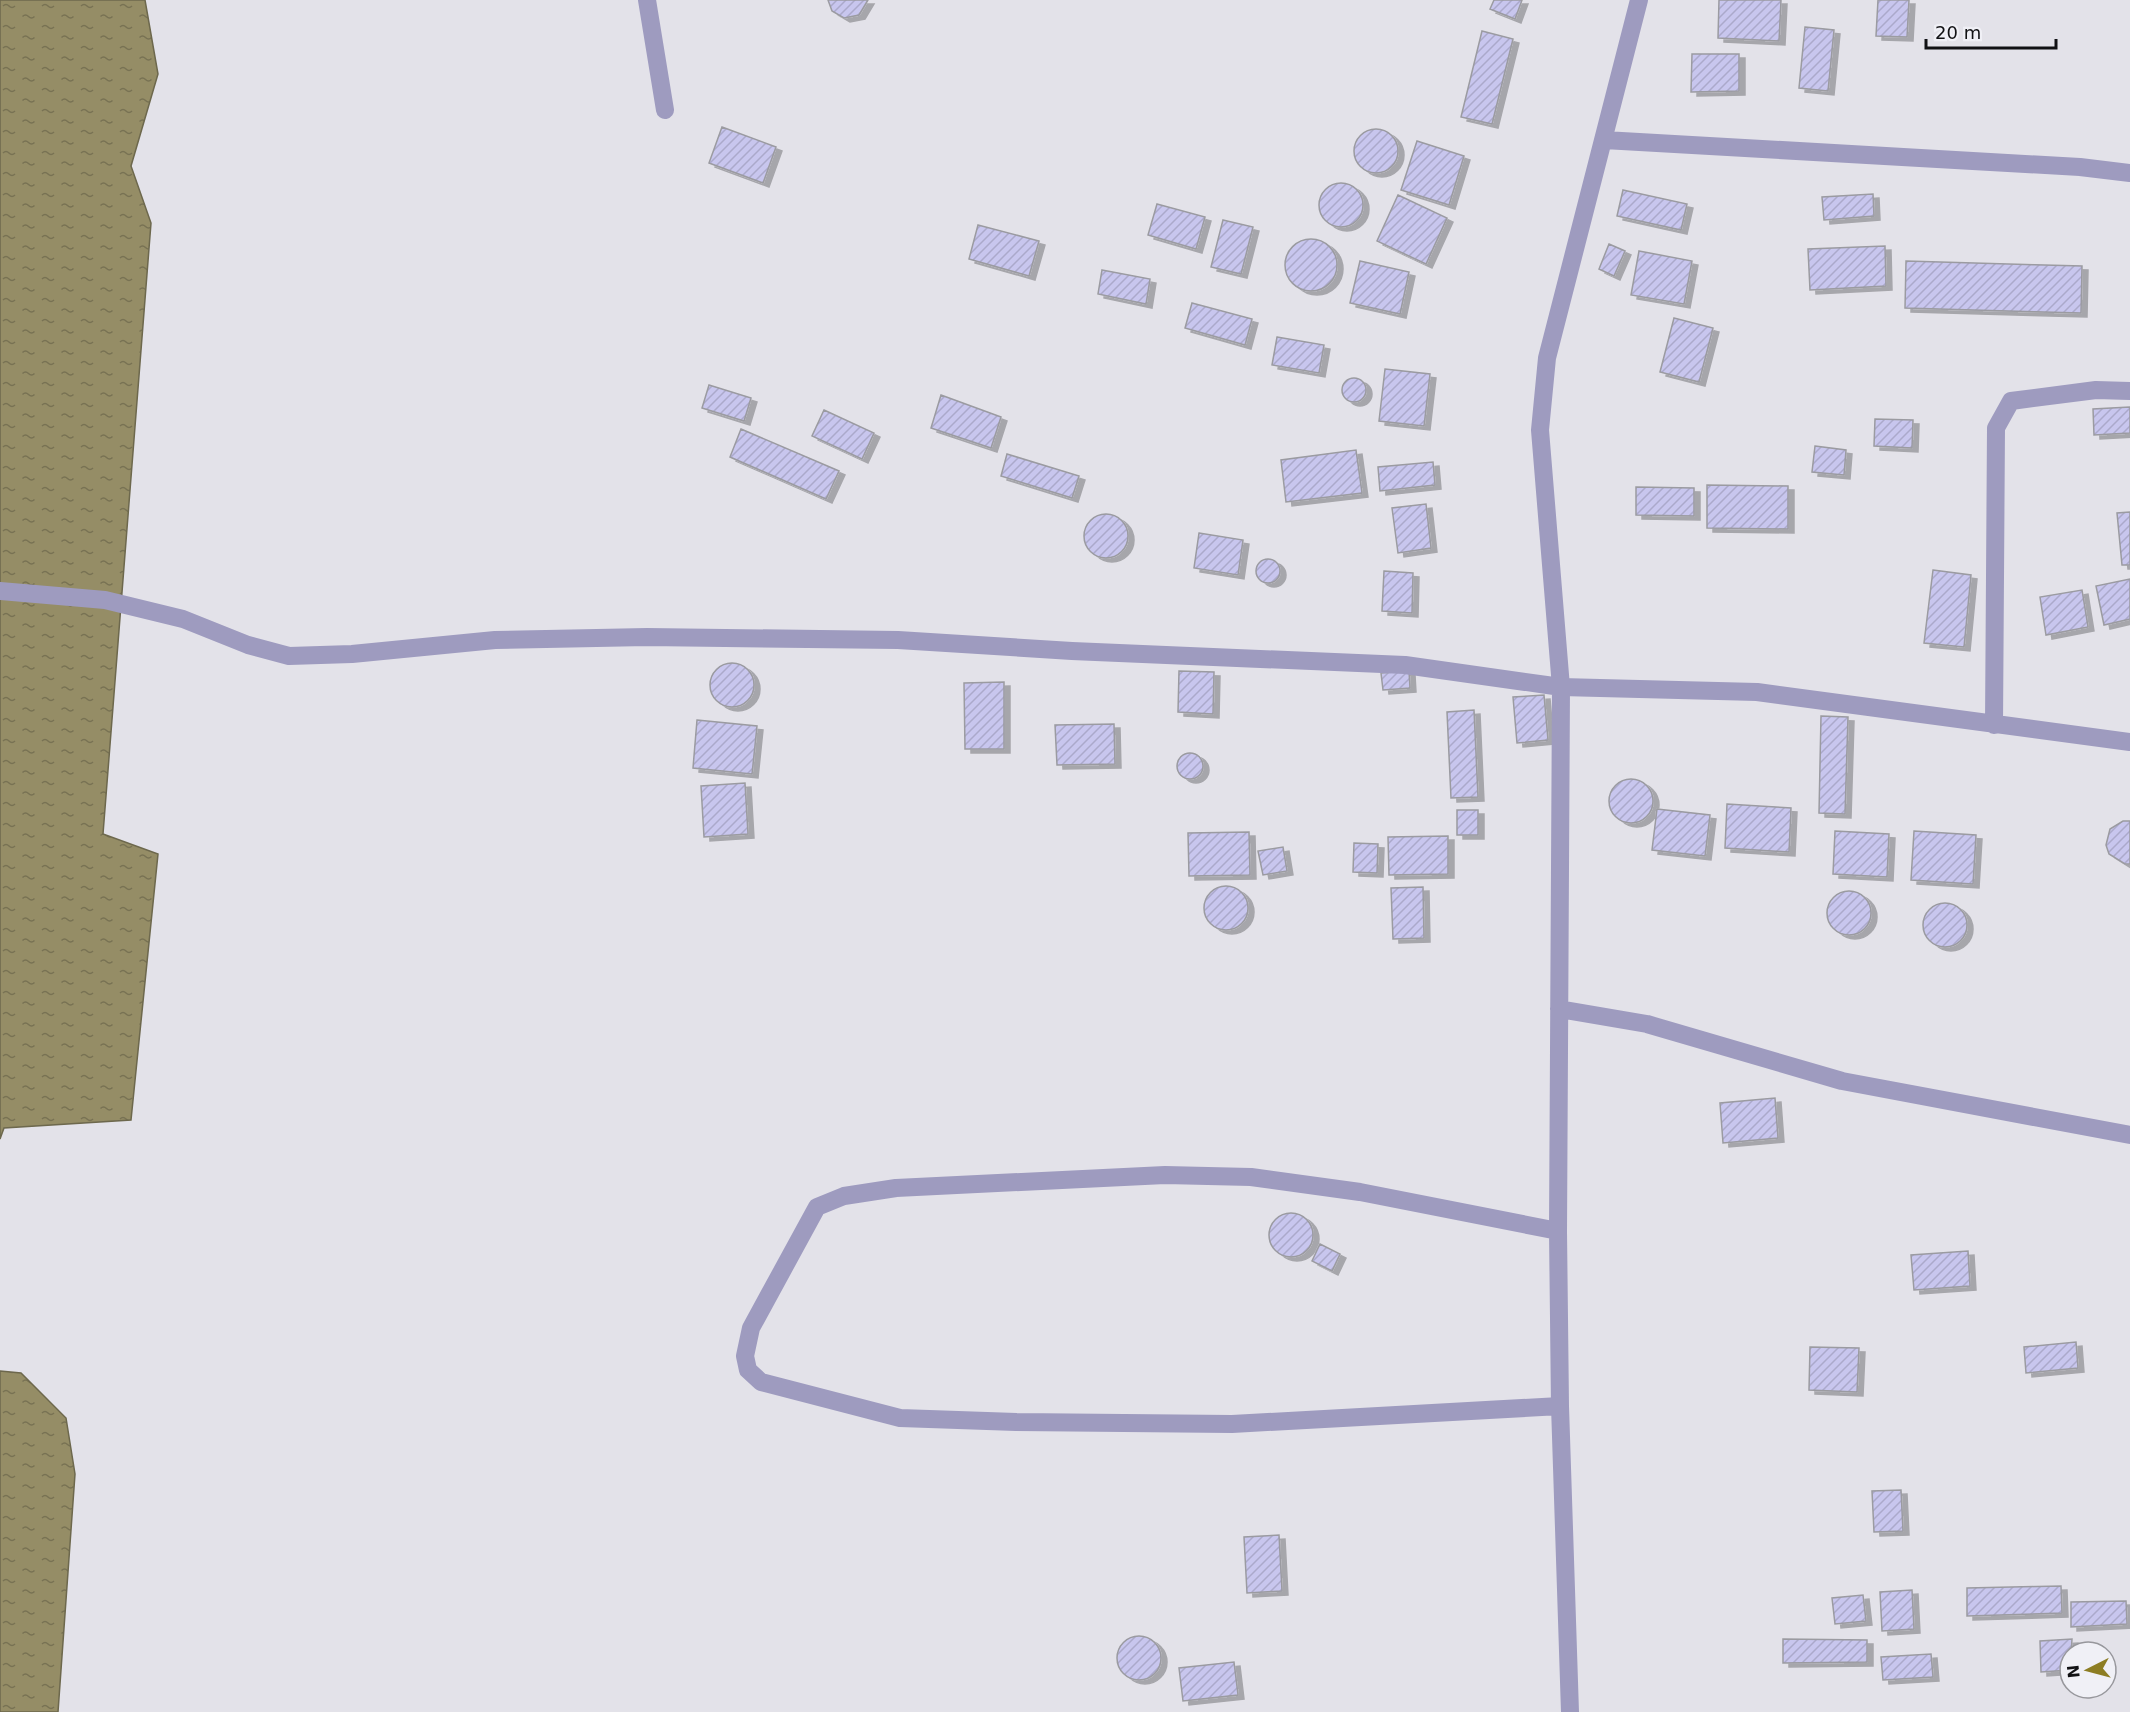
<svg xmlns="http://www.w3.org/2000/svg" width="2130" height="1712" font-family="'DejaVu Sans',sans-serif">
<style>
.water{fill:url(#water-ripples);stroke:#6d684d;stroke-width:1.5}
.building{fill:url(#building-hatch);stroke:#9b9ba1;stroke-width:1.5;filter:url(#shadow)}
.lines{fill:none;stroke-linecap:round;stroke-linejoin:round}
.minor{stroke:#9e9bbf;stroke-width:18}
</style>
<defs>
<pattern id="water-ripples" width="26" height="14" patternUnits="userSpaceOnUse" patternTransform="scale(1.5)"><rect width="26" height="14" fill="#958d66"/><path d="M2 4q2-2 4 0t4 0M15 11q2-2 4 0t4 0" fill="none" stroke="#787253"/></pattern>
<pattern id="building-hatch" width="6" height="6" patternUnits="userSpaceOnUse" patternTransform="scale(1.5)"><rect width="6" height="6" fill="#c8c6ee"/><path d="M-1 1l2-2M0 6l6-6M5 7l2-2" fill="none" stroke="#aba9cb"/></pattern>
<filter id="shadow"><feDropShadow dx="6" dy="4" stdDeviation="0" flood-color="#0004"/></filter>
</defs>
<rect width="100%" height="100%" fill="#e3e2e9"/>
<path class="water" d="M 0,0 L 145,0 L 158,74 L 131,166 L 151,223 L 103,834 L 158,854 L 131,1120 L 4,1128 L 0,1139 Z
M 0,1371 L 21,1373 L 66,1418 L 75,1474 L 58,1712 L 0,1712 Z"/>
<path class="building" d="M 828,0 L 868,0 L 859,15 L 844,18 L 832,11 Z
M 1494,0 L 1522,0 L 1515,19 L 1490,9 Z
M 1719,0 L 1781,0 L 1779,41 L 1718,38 Z
M 1878,0 L 1909,0 L 1907,37 L 1876,36 Z
M 1805,27 L 1834,30 L 1828,91 L 1799,88 Z
M 1482,31 L 1513,39 L 1492,124 L 1461,117 Z
M 1692,54 L 1739,54 L 1739,91 L 1691,92 Z
M 722,127 L 776,147 L 763,183 L 709,163 Z
M1354 151a22 22 0 1 1 44 0a22 22 0 1 1-44 0Z
M 1417,141 L 1464,156 L 1449,205 L 1401,190 Z
M1319 205a22 22 0 1 1 44 0a22 22 0 1 1-44 0Z
M 1623,190 L 1687,204 L 1681,230 L 1617,216 Z
M 1873,194 L 1874,216 L 1824,220 L 1822,197 Z
M 1398,195 L 1447,218 L 1426,264 L 1377,241 Z
M 1157,204 L 1205,217 L 1196,249 L 1148,235 Z
M 1223,220 L 1253,227 L 1241,274 L 1211,267 Z
M 978,225 L 1039,241 L 1029,276 L 969,259 Z
M1285 265a26 26 0 1 1 52 0a26 26 0 1 1-52 0Z
M 1609,244 L 1625,251 L 1614,276 L 1599,269 Z
M 1885,246 L 1886,286 L 1810,290 L 1808,249 Z
M 1639,251 L 1692,261 L 1684,304 L 1631,295 Z
M 1360,261 L 1409,272 L 1400,314 L 1350,303 Z
M 1906,261 L 2082,266 L 2081,313 L 1905,308 Z
M 1102,270 L 1150,279 L 1146,304 L 1098,294 Z
M 1192,303 L 1252,319 L 1245,345 L 1185,328 Z
M 1674,318 L 1713,328 L 1699,382 L 1660,372 Z
M 1277,337 L 1324,345 L 1319,373 L 1272,365 Z
M 1385,369 L 1430,374 L 1424,426 L 1379,421 Z
M1342 390a12 12 0 1 1 24 0a12 12 0 1 1-24 0Z
M 709,385 L 751,398 L 744,421 L 702,408 Z
M 941,395 L 1001,417 L 991,448 L 931,428 Z
M 2130,407 L 2130,433 L 2094,435 L 2093,409 Z
M 824,410 L 874,433 L 862,459 L 812,436 Z
M 1875,419 L 1913,420 L 1912,448 L 1874,446 Z
M 741,429 L 839,471 L 826,499 L 730,457 Z
M 1815,446 L 1846,450 L 1844,475 L 1812,472 Z
M 1356,450 L 1362,493 L 1286,502 L 1281,460 Z
M 1007,454 L 1079,476 L 1072,498 L 1001,476 Z
M 1433,462 L 1435,485 L 1380,491 L 1378,467 Z
M 1707,485 L 1788,486 L 1788,529 L 1707,528 Z
M 1636,487 L 1694,488 L 1694,516 L 1636,515 Z
M 1426,504 L 1431,548 L 1398,553 L 1392,508 Z
M 2130,512 L 2130,565 L 2122,565 L 2117,513 Z
M1084 536a22 22 0 1 1 44 0a22 22 0 1 1-44 0Z
M 1199,533 L 1243,540 L 1238,575 L 1194,568 Z
M1256 571a12 12 0 1 1 24 0a12 12 0 1 1-24 0Z
M 1933,570 L 1971,575 L 1964,647 L 1924,643 Z
M 1384,571 L 1413,573 L 1412,613 L 1382,611 Z
M 2130,579 L 2130,619 L 2104,625 L 2096,586 Z
M 2082,590 L 2088,627 L 2046,635 L 2040,597 Z
M710 685a22 22 0 1 1 44 0a22 22 0 1 1-44 0Z
M 1179,671 L 1214,672 L 1213,714 L 1178,712 Z
M 1409,671 L 1410,688 L 1383,690 L 1381,673 Z
M 1004,682 L 1004,749 L 965,749 L 964,683 Z
M 1544,695 L 1548,740 L 1517,743 L 1513,697 Z
M 1474,710 L 1478,797 L 1451,798 L 1447,712 Z
M 1821,716 L 1848,717 L 1845,814 L 1819,813 Z
M 697,720 L 757,726 L 752,774 L 693,768 Z
M 1114,724 L 1115,764 L 1057,765 L 1055,725 Z
M1177 766a13 13 0 1 1 26 0a13 13 0 1 1-26 0Z
M1609 801a22 22 0 1 1 44 0a22 22 0 1 1-44 0Z
M 745,783 L 748,834 L 704,837 L 701,786 Z
M 1727,804 L 1791,808 L 1789,852 L 1725,848 Z
M 1657,809 L 1710,815 L 1705,856 L 1652,850 Z
M 1457,810 L 1478,810 L 1478,835 L 1457,835 Z
M 2123,821 L 2130,821 L 2130,864 L 2125,864 L 2109,854 L 2106,845 L 2110,829 Z
M 1835,831 L 1889,834 L 1887,877 L 1833,874 Z
M 1914,831 L 1976,835 L 1973,884 L 1911,880 Z
M 1249,832 L 1250,875 L 1189,876 L 1188,833 Z
M 1448,836 L 1448,874 L 1389,875 L 1388,837 Z
M 1354,843 L 1378,844 L 1377,873 L 1353,872 Z
M 1283,847 L 1287,871 L 1263,875 L 1258,851 Z
M1204 908a22 22 0 1 1 44 0a22 22 0 1 1-44 0Z
M 1423,887 L 1424,938 L 1393,939 L 1391,888 Z
M1827 913a22 22 0 1 1 44 0a22 22 0 1 1-44 0Z
M1923 925a22 22 0 1 1 44 0a22 22 0 1 1-44 0Z
M 1775,1098 L 1778,1138 L 1723,1143 L 1720,1103 Z
M1269 1235a22 22 0 1 1 44 0a22 22 0 1 1-44 0Z
M 1320,1244 L 1340,1254 L 1332,1271 L 1312,1261 Z
M 1968,1251 L 1970,1286 L 1914,1290 L 1911,1255 Z
M 2076,1342 L 2078,1368 L 2026,1373 L 2024,1347 Z
M 1810,1347 L 1859,1348 L 1857,1392 L 1809,1390 Z
M 1901,1490 L 1903,1531 L 1874,1532 L 1872,1491 Z
M 1279,1535 L 1282,1591 L 1247,1593 L 1244,1537 Z
M 2061,1586 L 2062,1613 L 1967,1616 L 1967,1588 Z
M 1912,1590 L 1914,1629 L 1882,1631 L 1880,1592 Z
M 1863,1595 L 1866,1621 L 1835,1624 L 1832,1598 Z
M 2126,1601 L 2127,1624 L 2071,1627 L 2071,1602 Z
M1117 1658a22 22 0 1 1 44 0a22 22 0 1 1-44 0Z
M 1783,1639 L 1867,1640 L 1867,1662 L 1783,1663 Z
M 2072,1639 L 2070,1670 L 2041,1672 L 2040,1641 Z
M 1931,1654 L 1933,1677 L 1883,1680 L 1881,1657 Z
M 1234,1662 L 1238,1695 L 1183,1701 L 1179,1668 Z"/>
<g class="lines">
<path class="minor" d="M 647,0 L 665,110
M 1604,140 L 2080,167 L 2130,173
M 0,591 L 105,600 L 183,619 L 248,645 L 289,656 L 352,654 L 495,640 L 647,637 L 898,640 L 1072,651 L 1405,665 L 1561,687 L 1757,692 L 2130,742
M 1994,725 L 1996,428 L 2011,401 L 2096,390 L 2130,391
M 1559,1009 L 1647,1024 L 1842,1081 L 2130,1135
M 1558,1231 L 1360,1192 L 1251,1177 L 1165,1175 L 896,1188 L 844,1196 L 817,1207 L 751,1328 L 745,1356 L 748,1370 L 761,1382 L 900,1418 L 1016,1422 L 1232,1424 L 1560,1406
M 1570,1712 L 1560,1406 L 1558,1231 L 1561,687 L 1540,430 L 1547,358 L 1639,0"/>
</g>
<g transform="translate(2088 1670) rotate(264)"><circle r="28" fill="#f0f0f6" stroke="#97979c" stroke-width="1.5"/>
<path d="M0-4.5L10 22L0 15L-10 22Z" fill="#8d7d23"/>
<text y="-9" font-size="16" font-weight="bold" text-anchor="middle" fill="#111114">N</text>
</g>
<path d="M1926 39v9h130v-9" fill="none" stroke="#111114" stroke-width="3"/>
<text x="1935" y="39" font-size="18" fill="#111114" stroke="#f0f0f6" stroke-width="4.5" paint-order="stroke">20 m</text>
</svg>
